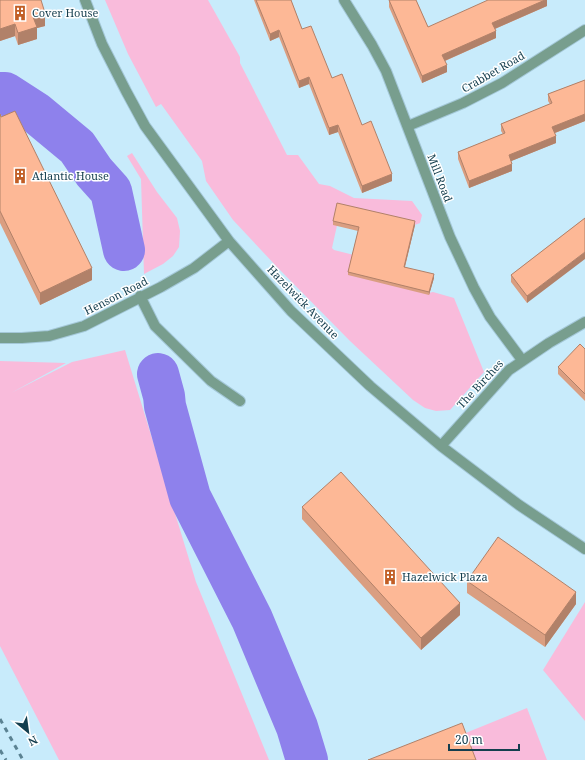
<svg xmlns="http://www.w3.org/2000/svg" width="585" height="760" font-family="'Noto Serif',serif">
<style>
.green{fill:#f9bbdb}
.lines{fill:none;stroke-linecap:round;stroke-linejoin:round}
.river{stroke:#8e81ec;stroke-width:42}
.minor-casing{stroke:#a4c8d8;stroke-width:12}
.minor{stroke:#789e8e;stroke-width:10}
.rail{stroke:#5b8292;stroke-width:3;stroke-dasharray:5 5;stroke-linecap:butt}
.wall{fill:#da9e81}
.shaded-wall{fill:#b18169}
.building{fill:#fdb896;stroke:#b18169}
.labels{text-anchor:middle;stroke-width:3;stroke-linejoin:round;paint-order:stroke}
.poi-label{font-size:11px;fill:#143e4e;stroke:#fff;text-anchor:start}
.street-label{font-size:11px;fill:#143e4e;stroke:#fff}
</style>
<rect width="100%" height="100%" fill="#c8ebfb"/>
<path class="green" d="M 105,0 L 208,0 L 240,57 L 240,63 L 287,155 L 298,155 L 319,184 L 330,186 L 354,198 L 412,201 L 422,215 L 420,223 L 412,226 L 340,212 L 332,248 L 334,250 L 354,255 L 428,293 L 433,292 L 454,298 L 484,372 L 450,410 L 436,411 L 425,408 L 413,400 L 350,341 L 277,267 L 233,220 L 206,181 L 202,161 L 161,104 L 156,107 L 128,54 Z
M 132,153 L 157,192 L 177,218 L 180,231 L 179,247 L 173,256 L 163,264 L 144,274 L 141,179 L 127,156 Z
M 125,350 L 196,582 L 269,760 L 59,760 L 0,646 L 0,361 L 66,363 L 11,393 L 72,362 Z
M 585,602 L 585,721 L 543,670 Z
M 527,708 L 547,760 L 399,760 Z"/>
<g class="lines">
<path class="river" d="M 0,93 L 5,93 L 36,113 L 77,147 L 94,172 L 111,191 L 124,250
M 158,374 L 164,396 L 165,406 L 190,497 L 252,619 L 297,727 L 307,760"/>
<defs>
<path id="minor" d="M 85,0 L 102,44 L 126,91 L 145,126 L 229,241 L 291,311 L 370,386 L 441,446 L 519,505 L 585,549
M 344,0 L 372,45 L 386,71 L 450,237 L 474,288 L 490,317 L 522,360
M 408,126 L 463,103 L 502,83 L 585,30
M 140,296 L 155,326 L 211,381 L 240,401
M 0,338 L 22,338 L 49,336 L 84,326 L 161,287 L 194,268 L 229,241
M 441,446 L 509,370 L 549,343 L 585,322"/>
</defs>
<use href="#minor" class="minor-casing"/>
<use href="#minor" class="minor"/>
<path class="rail" d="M 0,719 L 23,760
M 0,750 L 6,760"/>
</g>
<path class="wall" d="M 0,0 L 45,26 L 37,28 L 37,39 L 18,45 L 15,36 L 0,41 Z
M 254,0 L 291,0 L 302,29 L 332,78 L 362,125 L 392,181 L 362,193 L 338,132 L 329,135 L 309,84 L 299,88 L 279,37 L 270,41 Z
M 389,0 L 416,0 L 428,27 L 547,0 L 547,6 L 495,29 L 496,38 L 445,61 L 447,72 L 422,83 L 389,7 Z
M 585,80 L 585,121 L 555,133 L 556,143 L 511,161 L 512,171 L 469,188 L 458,159 L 458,152 L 503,134 L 501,131 L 501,124 L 550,104 L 548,101 L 548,94 Z
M 0,114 L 92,280 L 40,305 L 0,223 Z
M 585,218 L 527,303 L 511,282 L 511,275 Z
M 333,221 L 415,225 L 405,267 L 434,278 L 429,295 L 348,275 L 348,272 L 358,231 L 333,225 Z
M 585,349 L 585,401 L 558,374 L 558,367 Z
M 302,507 L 460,615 L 421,650 L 302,519 Z
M 467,581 L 576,604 L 545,647 L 467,593 Z"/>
<path class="shaded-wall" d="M 545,0 L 547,0 L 547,6 L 492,30 L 492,23 Z
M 45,13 L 45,26 L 37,28 L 37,39 L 18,45 L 18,33 L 33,17 Z
M 15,24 L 15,36 L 0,41 L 0,29 Z
M 279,30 L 279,37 L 270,41 L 270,34 Z
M 496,31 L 496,38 L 442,62 L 442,55 Z
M 447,65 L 447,72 L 422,83 L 422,76 Z
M 309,77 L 309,84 L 299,88 L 299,81 Z
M 585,114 L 585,121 L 552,134 L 552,127 Z
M 338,125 L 338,132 L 329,135 L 329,128 Z
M 556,136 L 556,143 L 509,162 L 509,155 Z
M 512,164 L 512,171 L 469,188 L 469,181 Z
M 392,174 L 392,181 L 362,193 L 362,186 Z
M 415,221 L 415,225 L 404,270 L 404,267 Z
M 585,252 L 585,259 L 527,303 L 527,296 Z
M 92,268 L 92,280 L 40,305 L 40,293 Z
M 434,274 L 434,278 L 429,295 L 429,292 Z
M 576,592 L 576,604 L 545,647 L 545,635 Z
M 460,603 L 460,615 L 421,650 L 421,638 Z"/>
<path class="building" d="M 0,0 L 41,0 L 45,13 L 33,17 L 37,27 L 18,33 L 15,24 L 0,29 Z
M 256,0 L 291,0 L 302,29 L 311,26 L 332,78 L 342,74 L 362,125 L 371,121 L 392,174 L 362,186 L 338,125 L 329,128 L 309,77 L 299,81 L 279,30 L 270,34 Z
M 389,0 L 416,0 L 428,27 L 488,0 L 545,0 L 492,23 L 496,31 L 442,55 L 447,65 L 422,76 Z
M 585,80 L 585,114 L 552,127 L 556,136 L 509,155 L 512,164 L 469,181 L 458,152 L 505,133 L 501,124 L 552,103 L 548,94 Z
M 15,111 L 92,268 L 40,293 L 0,211 L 0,114 L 1,117 Z
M 337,203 L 415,221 L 404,267 L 434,274 L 429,292 L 348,272 L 359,227 L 333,221 Z
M 585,218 L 585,252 L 527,296 L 511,275 Z
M 580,344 L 585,349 L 585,394 L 558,367 Z
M 341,472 L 460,603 L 421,638 L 302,507 Z
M 498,537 L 576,592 L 545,635 L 467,581 Z
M 462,723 L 476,760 L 368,760 Z"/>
<defs>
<symbol id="building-bare" viewBox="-9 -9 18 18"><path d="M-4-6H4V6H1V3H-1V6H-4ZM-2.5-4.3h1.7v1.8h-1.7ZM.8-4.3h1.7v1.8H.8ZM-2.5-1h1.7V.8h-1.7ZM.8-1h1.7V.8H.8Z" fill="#c15e25" stroke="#fff" stroke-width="2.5" paint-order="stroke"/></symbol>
</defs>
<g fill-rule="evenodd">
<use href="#building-bare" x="9" y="2" width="22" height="22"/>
<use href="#building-bare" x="9" y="165" width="22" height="22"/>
<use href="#building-bare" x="379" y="566" width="22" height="22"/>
</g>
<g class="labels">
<g class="poi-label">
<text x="32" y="17">Cover House</text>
<text x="32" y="180">Atlantic House</text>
<text x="402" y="581">Hazelwick Plaza</text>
</g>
<g class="street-label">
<text transform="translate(493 72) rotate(-30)" y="4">Crabbet Road</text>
<text transform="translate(440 178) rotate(69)" y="4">Mill Road</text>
<text transform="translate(116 296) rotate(-27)" y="4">Henson Road</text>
<text transform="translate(303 302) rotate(46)" y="4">Hazelwick Avenue</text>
<text transform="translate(480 384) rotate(-47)" y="4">The Birches</text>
</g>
</g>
<g transform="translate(28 732) rotate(151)" stroke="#ffffff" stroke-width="3" paint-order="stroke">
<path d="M0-3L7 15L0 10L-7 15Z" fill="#143e4e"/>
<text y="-6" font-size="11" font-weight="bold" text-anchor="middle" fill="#143e4e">N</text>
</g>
<path d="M449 744v6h70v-6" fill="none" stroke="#143e4e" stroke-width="2"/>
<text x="455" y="744" font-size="12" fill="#143e4e" stroke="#ffffff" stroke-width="3" paint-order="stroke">20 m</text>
</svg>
